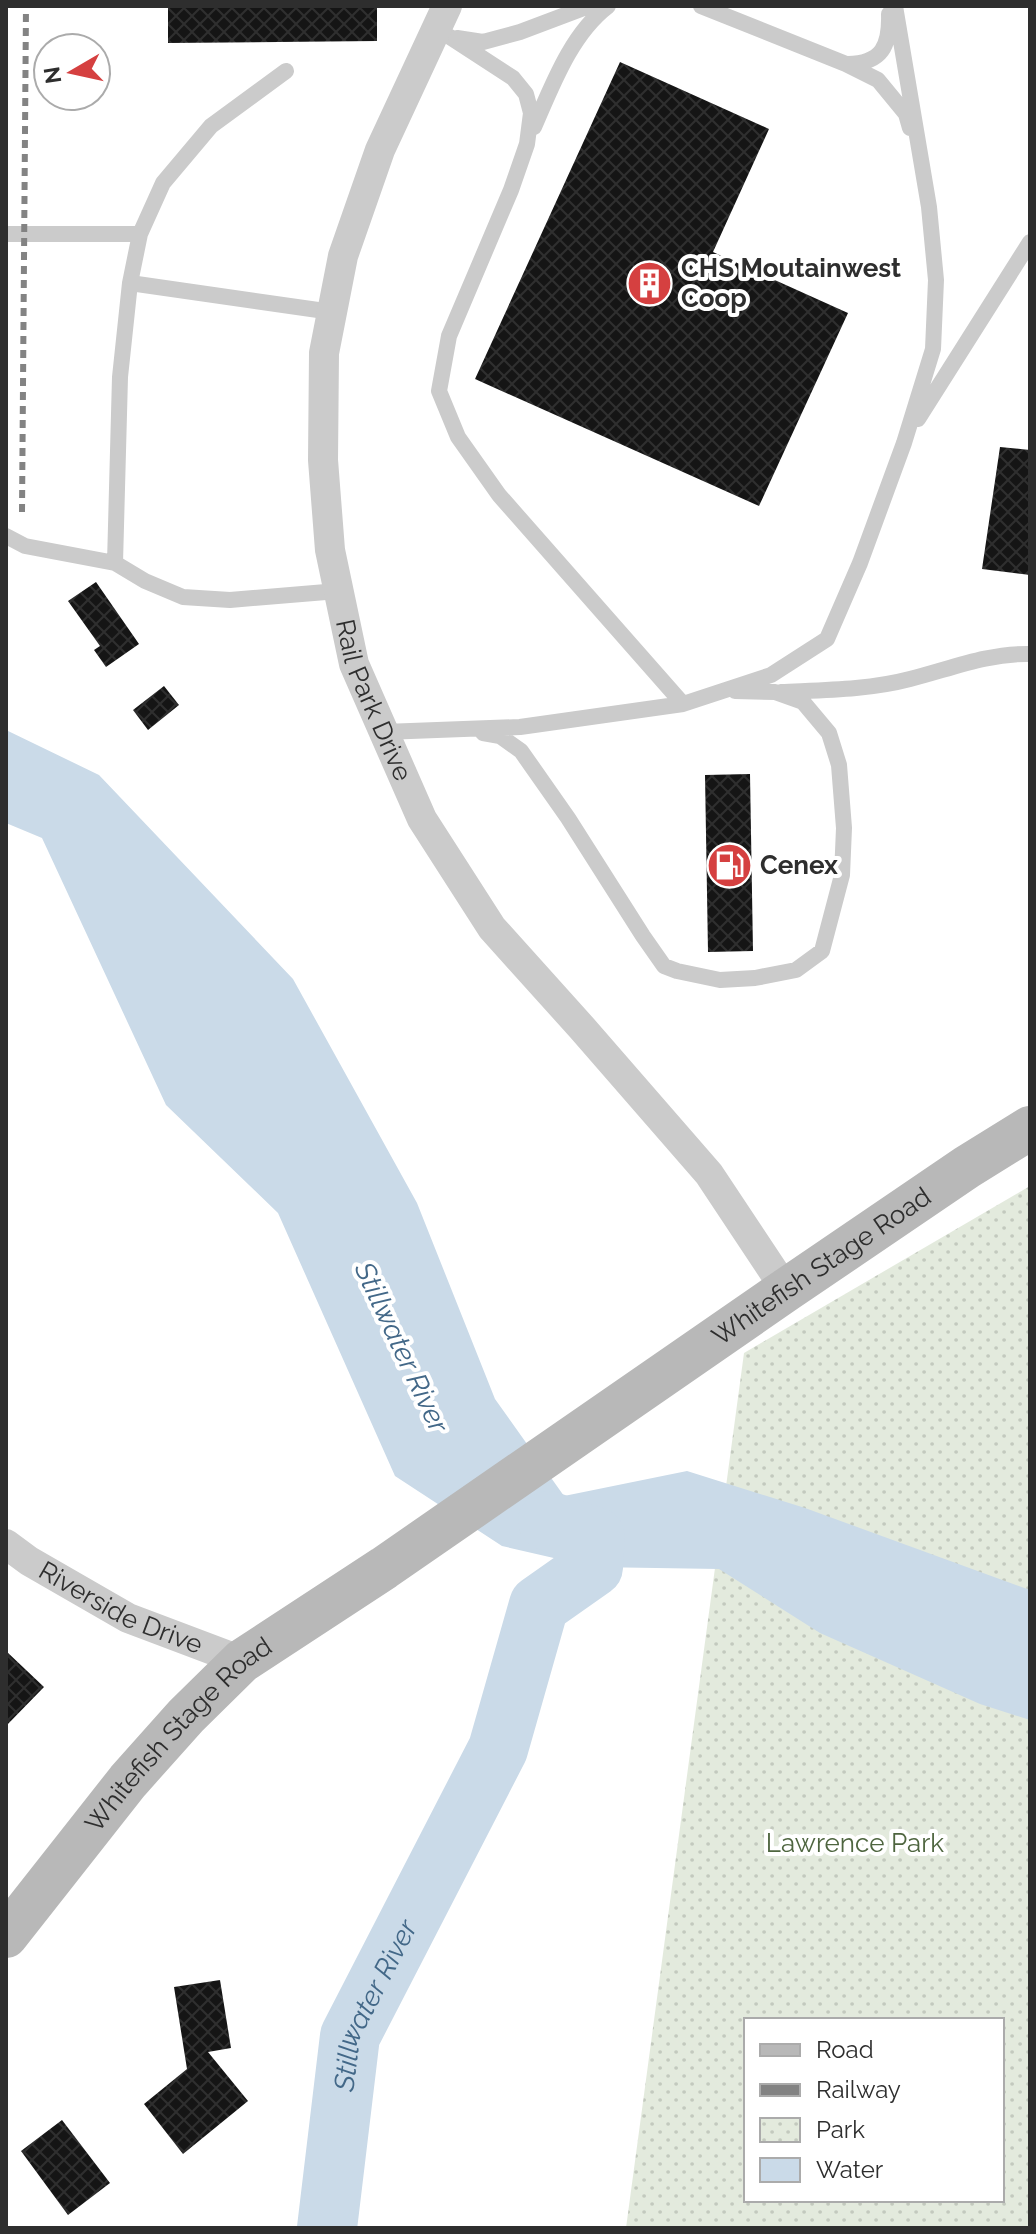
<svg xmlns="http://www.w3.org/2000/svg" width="1036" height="2234" font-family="Raleway,sans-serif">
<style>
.park{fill:url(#park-dots);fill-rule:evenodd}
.water{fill:#cadae8}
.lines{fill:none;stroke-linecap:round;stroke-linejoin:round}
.river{stroke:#cadae8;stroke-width:60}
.building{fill:url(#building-cross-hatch)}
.service{stroke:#cbcbcb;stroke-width:16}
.minor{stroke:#cbcbcb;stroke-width:30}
.secondary{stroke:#b8b8b8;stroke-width:44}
.rail{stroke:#838383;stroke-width:6;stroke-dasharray:8 6;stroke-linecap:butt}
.labels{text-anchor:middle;stroke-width:8;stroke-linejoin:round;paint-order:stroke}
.poi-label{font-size:26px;font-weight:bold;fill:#2e2e2e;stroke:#fff;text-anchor:start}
.street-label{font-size:26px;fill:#2e2e2e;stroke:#fff}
.park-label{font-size:26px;fill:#4e653f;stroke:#fff}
.water-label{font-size:28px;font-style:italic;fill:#436888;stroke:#fff}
</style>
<defs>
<pattern id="park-dots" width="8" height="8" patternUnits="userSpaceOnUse" patternTransform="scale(2)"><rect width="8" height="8" fill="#e3eadd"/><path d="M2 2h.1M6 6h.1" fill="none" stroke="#c3c9be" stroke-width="1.8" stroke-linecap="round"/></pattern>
<pattern id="building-cross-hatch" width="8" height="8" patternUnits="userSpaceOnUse" patternTransform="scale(2)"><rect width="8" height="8" fill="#151515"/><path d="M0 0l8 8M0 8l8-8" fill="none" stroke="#2f2f2f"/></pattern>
</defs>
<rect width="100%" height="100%" fill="#fff"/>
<path class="park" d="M 1030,1186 L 1030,2228 L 626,2228 L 744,1353 ZM 746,2020 L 1002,2020 L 1002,2200 L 746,2200 Z"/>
<path class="water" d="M 6,730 L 99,775 L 293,979 L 417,1203 L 495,1399 L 564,1496 L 687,1471 L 805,1508 L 1030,1590 L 1030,1720 L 980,1704 L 820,1633 L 719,1569 L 593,1567 L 502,1546 L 395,1476 L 278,1213 L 166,1105 L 42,838 L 6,823 Z"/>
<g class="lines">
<path class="river" id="s1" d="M 327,2228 L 350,2036 L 498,1749 L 539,1605 L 593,1567 L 595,1537 L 548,1521"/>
</g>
<path class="building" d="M 168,6 L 377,6 L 377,41 L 168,43 Z
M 620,62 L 769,129 L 713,252 L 848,313 L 759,506 L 475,379 Z
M 1000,447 L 1030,450 L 1030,575 L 982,569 Z
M 96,582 L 139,644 L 106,667 L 94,650 L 100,646 L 68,601 Z
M 164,686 L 179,705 L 148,730 L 133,710 Z
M 750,774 L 753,951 L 708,952 L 705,775 Z
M 6,1651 L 44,1687 L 6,1726 Z
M 220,1980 L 231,2048 L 208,2052 L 248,2101 L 183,2154 L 144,2104 L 187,2069 L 174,1987 Z
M 62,2120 L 110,2183 L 68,2215 L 21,2151 Z"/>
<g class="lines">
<path class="service" d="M 701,6 L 846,64 L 878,80 L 906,114 L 910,128
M 450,37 L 513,78 L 526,94 L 531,113 L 527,144 L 511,190 L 449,336 L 439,391 L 458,437 L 499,495 L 683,704
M 457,38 L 483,42 L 520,32 L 589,6
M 848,64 C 882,63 890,46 889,14
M 534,127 C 552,86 571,34 608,6
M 6,234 L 140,234
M 130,283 L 332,312
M 918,419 L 1030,242
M 6,536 L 25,546 L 115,563 L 145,581 L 183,597 L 230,600 L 338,591
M 115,563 L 120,377 L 130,283 L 140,234 L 163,183 L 211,126 L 286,71
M 781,692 C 824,690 868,690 910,679 C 950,669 988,653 1030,654
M 384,732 L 520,727 L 683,704 L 771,675 L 827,639 L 860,563 L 904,443 L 933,349 L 936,280 L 929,207 L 895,6
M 483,733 L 500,736 L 521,751 L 568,818 L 643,936 L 664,966 L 677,971 L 720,980 L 755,978 L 796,970 L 822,951 L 842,875 L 844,828 L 839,765 L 829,733 L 803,702 L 775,692 L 735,691"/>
<g class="minor">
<path id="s2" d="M 447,6 L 380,150 L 343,256 L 324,353 L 323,460 L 330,550 L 354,664 L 422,819 L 492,928 L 582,1028 L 709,1174 L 786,1290"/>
<path id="s3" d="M 6,1544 L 29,1561 L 128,1618 L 242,1661"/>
</g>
<path class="secondary" id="s4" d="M 6,1936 L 128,1781 L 186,1716 L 242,1661 L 384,1568 L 786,1290 L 967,1167 L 1030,1128"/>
<path class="rail" d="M 22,512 L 26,6"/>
</g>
<defs>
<symbol id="building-disc" viewBox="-11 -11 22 22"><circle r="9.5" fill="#d54040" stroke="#fff"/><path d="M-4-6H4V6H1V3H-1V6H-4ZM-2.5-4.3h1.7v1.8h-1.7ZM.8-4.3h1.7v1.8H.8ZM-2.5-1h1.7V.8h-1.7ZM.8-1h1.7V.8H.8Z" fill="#fff"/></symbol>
<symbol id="fuel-disc" viewBox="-11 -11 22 22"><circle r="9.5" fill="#d54040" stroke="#fff"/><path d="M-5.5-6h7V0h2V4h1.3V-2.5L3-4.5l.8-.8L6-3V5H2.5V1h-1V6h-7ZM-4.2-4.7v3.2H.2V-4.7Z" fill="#fff"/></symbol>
</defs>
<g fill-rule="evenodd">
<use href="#building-disc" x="624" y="258" width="51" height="51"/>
<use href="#fuel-disc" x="704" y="840" width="51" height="51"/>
</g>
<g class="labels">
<g class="poi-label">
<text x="681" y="277">CHS Moutainwest<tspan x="681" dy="30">Coop</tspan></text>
<text x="760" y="874">Cenex</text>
</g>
<g class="street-label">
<text dy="9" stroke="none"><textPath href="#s2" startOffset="724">Rail Park Drive</textPath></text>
<text dy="9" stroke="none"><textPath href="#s4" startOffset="1064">Whitefish Stage Road</textPath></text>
<text dy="9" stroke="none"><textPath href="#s3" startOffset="132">Riverside Drive</textPath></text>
<text dy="9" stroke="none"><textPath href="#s4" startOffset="266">Whitefish Stage Road</textPath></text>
</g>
<g class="park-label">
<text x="855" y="1852">Lawrence Park</text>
</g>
<g class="water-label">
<text transform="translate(402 1347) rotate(65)" y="10">Stillwater River</text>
<text dy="10" stroke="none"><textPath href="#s1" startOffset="230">Stillwater River</textPath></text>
</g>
</g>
<rect width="1036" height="2234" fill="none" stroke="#2e2e2e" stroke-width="16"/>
<rect x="744" y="2018" width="260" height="184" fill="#ffffff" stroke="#ababab" stroke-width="2"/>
<rect x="760" y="2044" width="40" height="12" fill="#b8b8b8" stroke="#ababab" stroke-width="2"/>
<text x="816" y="2058" font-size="24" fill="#2e2e2e">Road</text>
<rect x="760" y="2084" width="40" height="12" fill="#838383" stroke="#ababab" stroke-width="2"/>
<text x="816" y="2098" font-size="24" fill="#2e2e2e">Railway</text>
<rect x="760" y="2118" width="40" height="24" fill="url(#park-dots)" stroke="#ababab" stroke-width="2"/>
<text x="816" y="2138" font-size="24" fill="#2e2e2e">Park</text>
<rect x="760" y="2158" width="40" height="24" fill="#cadae8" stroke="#ababab" stroke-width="2"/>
<text x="816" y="2178" font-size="24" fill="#2e2e2e">Water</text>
<g transform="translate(72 72) rotate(261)"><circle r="38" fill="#ffffff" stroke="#ababab" stroke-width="2"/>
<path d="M0-6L14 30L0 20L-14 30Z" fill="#d54040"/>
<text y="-12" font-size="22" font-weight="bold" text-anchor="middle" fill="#2e2e2e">N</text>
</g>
</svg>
